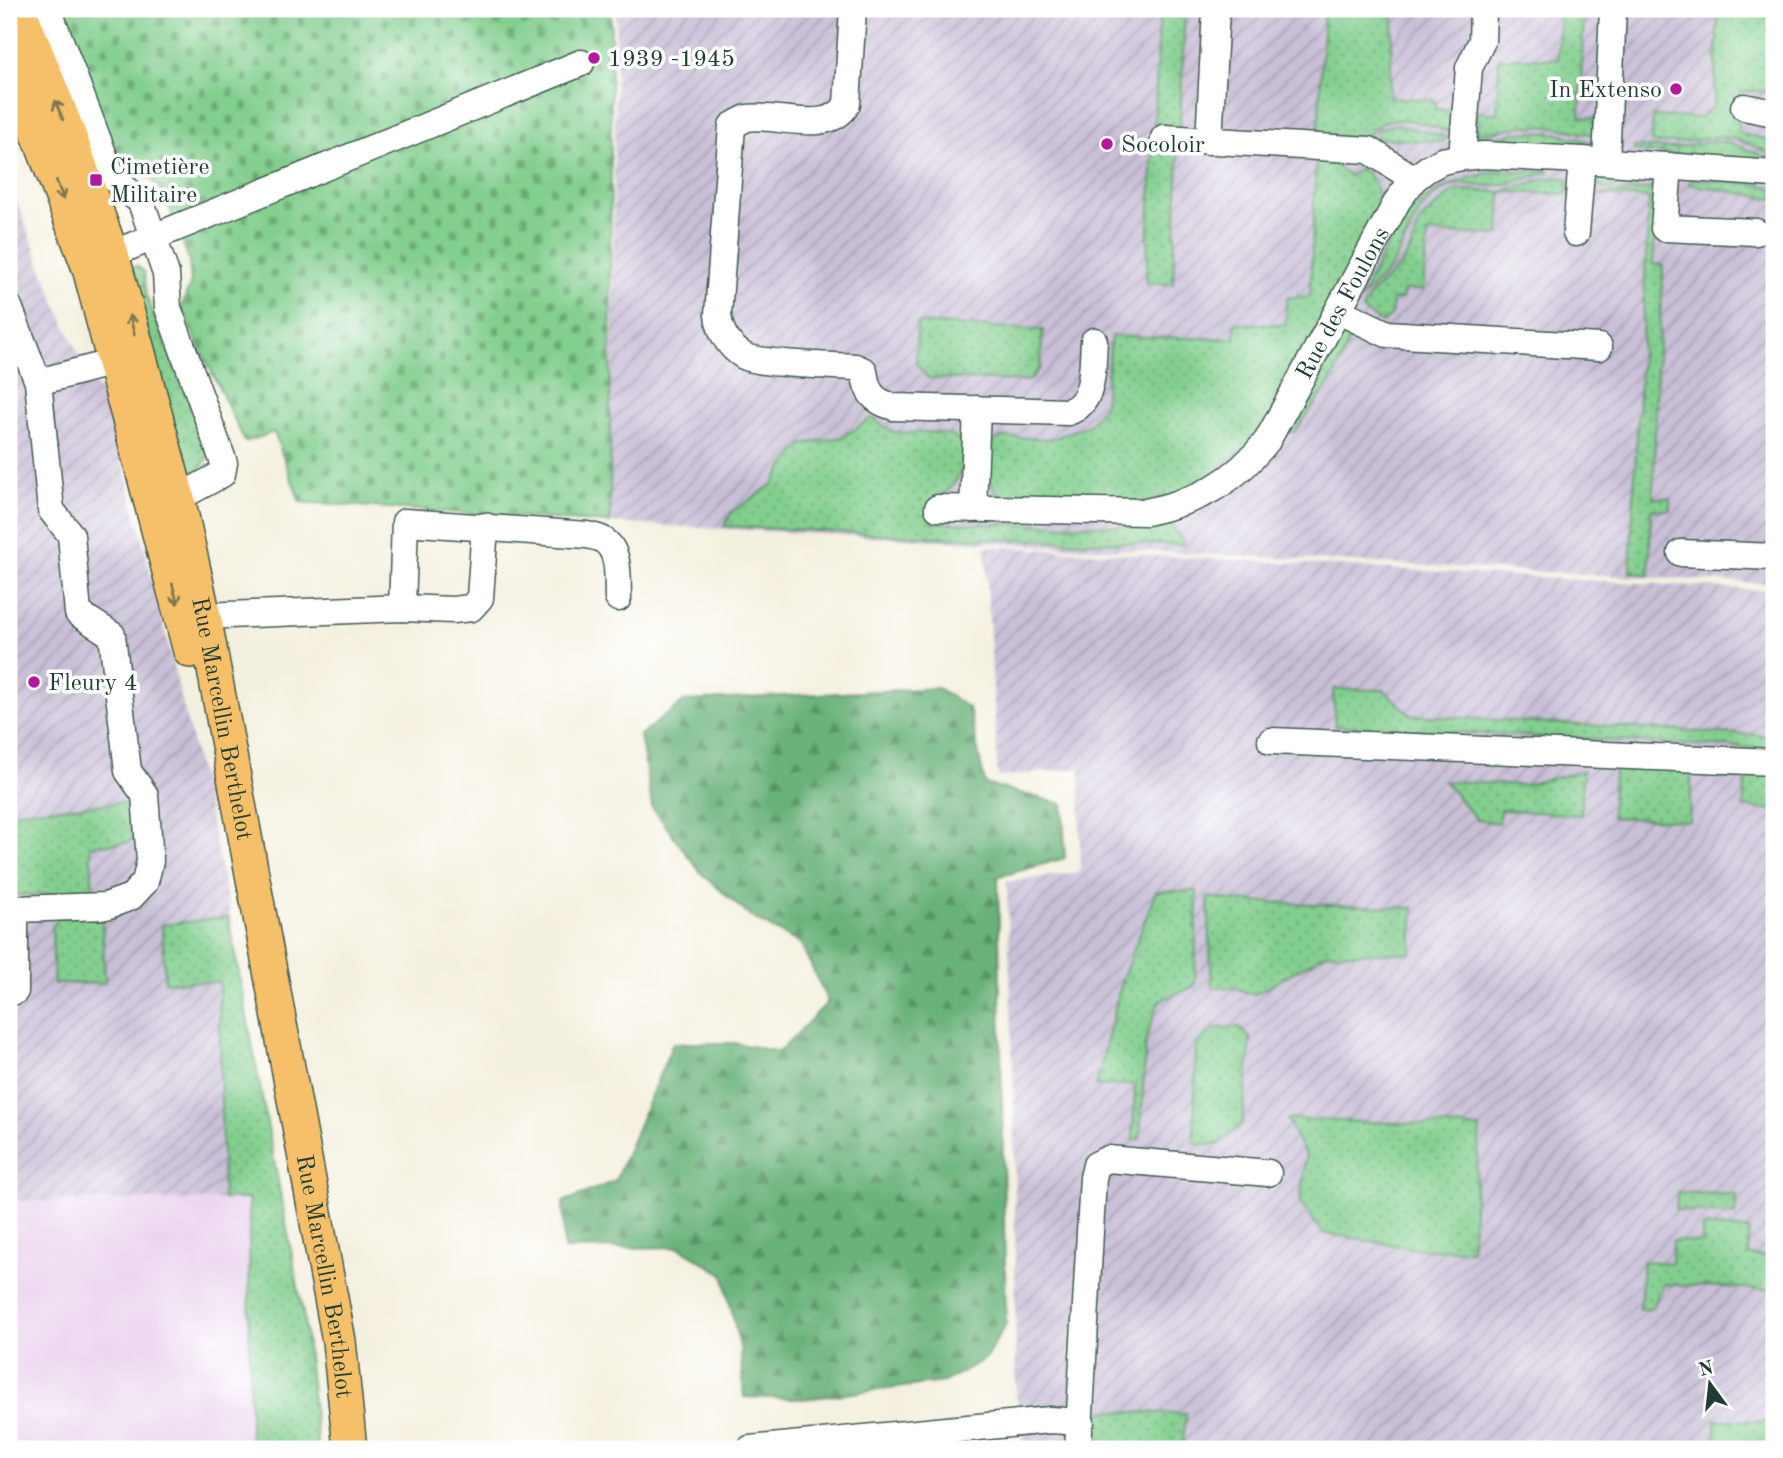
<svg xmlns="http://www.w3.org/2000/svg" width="1783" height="1458" font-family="'Old Standard TT',serif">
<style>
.built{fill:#e9d2ed}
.industrial{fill:url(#industrial-furrows)}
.grass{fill:url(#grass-dots);stroke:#508661;stroke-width:2}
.forest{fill:url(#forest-firs);stroke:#447856;stroke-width:2}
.cemetery{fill:url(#cemetery-stones);stroke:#508661;stroke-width:2}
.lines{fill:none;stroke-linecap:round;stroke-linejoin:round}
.minor-casing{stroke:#3f584e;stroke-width:29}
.major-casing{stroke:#3f584e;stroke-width:36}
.minor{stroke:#fff;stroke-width:26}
.major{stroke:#f6c06b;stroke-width:33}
.oneway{stroke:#80784d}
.poi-dot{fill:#b5179e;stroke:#fff;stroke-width:2.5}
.labels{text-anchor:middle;stroke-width:7;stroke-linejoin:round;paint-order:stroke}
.poi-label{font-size:24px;fill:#1f3d34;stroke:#fff;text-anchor:start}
.street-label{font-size:24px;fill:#1f3d34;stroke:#fff}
</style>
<defs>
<pattern id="industrial-furrows" width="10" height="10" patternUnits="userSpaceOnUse" patternTransform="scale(1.75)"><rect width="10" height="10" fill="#c9bfd7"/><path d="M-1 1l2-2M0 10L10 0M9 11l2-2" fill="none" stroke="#a39caf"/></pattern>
<pattern id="grass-dots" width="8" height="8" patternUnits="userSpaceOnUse" patternTransform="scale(1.75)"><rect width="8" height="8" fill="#82cf8e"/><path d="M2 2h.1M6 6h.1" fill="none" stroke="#6aa975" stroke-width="1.8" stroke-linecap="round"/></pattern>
<pattern id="forest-firs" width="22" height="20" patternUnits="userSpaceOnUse" patternTransform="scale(1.75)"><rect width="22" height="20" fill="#69b279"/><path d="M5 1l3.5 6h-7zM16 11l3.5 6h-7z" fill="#569264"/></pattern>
<pattern id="cemetery-stones" width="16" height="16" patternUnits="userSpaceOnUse" patternTransform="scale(1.75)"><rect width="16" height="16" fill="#82cf8e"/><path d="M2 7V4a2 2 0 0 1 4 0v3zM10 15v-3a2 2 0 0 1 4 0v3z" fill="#6aa975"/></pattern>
</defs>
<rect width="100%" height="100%" fill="#fff"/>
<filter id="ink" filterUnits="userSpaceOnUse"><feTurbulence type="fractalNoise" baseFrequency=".0143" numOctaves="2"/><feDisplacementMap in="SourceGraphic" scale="14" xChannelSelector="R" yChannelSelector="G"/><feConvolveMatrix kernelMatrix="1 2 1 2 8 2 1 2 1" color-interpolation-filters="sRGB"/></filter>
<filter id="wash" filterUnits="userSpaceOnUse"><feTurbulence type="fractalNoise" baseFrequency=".00686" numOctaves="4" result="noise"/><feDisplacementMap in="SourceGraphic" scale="28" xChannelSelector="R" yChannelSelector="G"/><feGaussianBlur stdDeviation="1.57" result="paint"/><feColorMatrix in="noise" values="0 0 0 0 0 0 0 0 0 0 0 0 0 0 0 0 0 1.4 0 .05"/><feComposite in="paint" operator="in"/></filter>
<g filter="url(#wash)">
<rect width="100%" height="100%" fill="#f4f0df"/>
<path class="built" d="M 281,1199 L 304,1319 L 318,1449 L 9,1449 L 9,1201 Z"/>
<path class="industrial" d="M 616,9 L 1774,9 L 1774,584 L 610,523 Z
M 9,181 L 52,294 L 90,381 L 107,397 L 205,794 L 227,898 L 281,1199 L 9,1201 Z
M 985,546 L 1762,590 L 1774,589 L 1774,1449 L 1023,1449 L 1016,1393 L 1014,1103 L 1007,882 L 1080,872 L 1080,768 L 998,777 Z"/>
<path class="grass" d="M 1160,9 L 1185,9 L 1180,128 L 1154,124 Z
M 1324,9 L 1394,9 L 1389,97 L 1435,100 L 1435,109 L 1455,111 L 1450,132 C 1422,123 1386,107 1366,137 L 1318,136 Z
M 1560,9 L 1584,9 L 1580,117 L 1595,118 L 1594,135 L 1555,127 L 1523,126 L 1478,134 L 1477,112 L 1497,113 L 1499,58 L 1558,59 Z
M 1718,9 L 1774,9 L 1774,92 L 1740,91 L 1738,133 L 1774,141 L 1774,155 L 1736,139 L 1717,137 L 1677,143 L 1651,143 L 1653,116 L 1700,118 L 1714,106 Z
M 1394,124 L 1447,137 L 1443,142 L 1376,138 L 1377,130 Z
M 1523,132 L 1555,133 L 1593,142 L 1592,150 L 1486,144 L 1482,139 Z
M 1716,141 L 1734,144 L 1774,160 L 1774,163 L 1634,151 L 1634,147 L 1674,148 Z
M 1153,148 L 1179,149 L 1173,284 L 1146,283 Z
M 1316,158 L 1333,159 L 1333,163 L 1350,176 L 1361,168 C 1377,180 1380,194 1378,214 L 1266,424 C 1236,461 1191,497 1141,502 C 1127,504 1112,502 1098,502 C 1067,501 1037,501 1006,501 L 994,489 L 987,474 L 987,450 L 994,441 L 1003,437 L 1052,439 L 1089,425 L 1104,405 L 1111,336 L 1234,339 L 1235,323 L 1285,325 L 1287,298 L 1310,296 Z
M 1500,171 L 1550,171 C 1530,178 1508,185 1487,186 C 1474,186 1462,181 1449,187 C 1417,201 1411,231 1396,259 C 1388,274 1371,287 1360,299 C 1398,224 1410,186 1500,171 Z
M 1596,174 L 1655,176 L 1655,180 L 1603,189 L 1594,181 Z
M 1547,178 L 1568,178 L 1567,194 L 1501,192 L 1499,235 L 1428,233 L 1423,290 L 1404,290 L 1402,299 L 1393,300 L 1391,316 L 1382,323 L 1362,310 L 1369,296 L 1401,266 L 1411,248 L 1420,221 L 1448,195 L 1457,191 L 1467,190 L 1501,192 Z
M 1692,179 L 1757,184 L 1774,188 L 1774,199 L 1689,184 Z
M 1658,188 L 1653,264 L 1663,265 L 1663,273 L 1657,371 L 1653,498 L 1670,498 L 1670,510 L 1651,510 L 1649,575 L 1630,572 L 1649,198 L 1597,195 Z
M 137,266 L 144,272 L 146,295 L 208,451 C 208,466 196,475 182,471 L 131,267 Z
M 917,323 L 1043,330 L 1040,368 L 1029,381 L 928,378 L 916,363 Z
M 1347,326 L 1352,328 C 1341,375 1321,395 1294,433 L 1290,431 Z
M 872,418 C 879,422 888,430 895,432 C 918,436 971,420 963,463 C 959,481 949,491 935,502 L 933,523 L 1126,526 L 1168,520 L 1185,545 L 931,537 L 724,526 L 732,512 L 773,484 L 785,464 L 803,444 L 842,437 Z
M 1333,689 L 1384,690 L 1411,715 L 1774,736 L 1774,749 L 1335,726 Z
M 1615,762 L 1692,767 L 1689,821 L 1611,817 Z
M 1705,767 L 1774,773 L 1774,810 L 1743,807 L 1746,779 L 1705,775 Z
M 1583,771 L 1581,815 L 1500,810 L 1499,823 L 1477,820 L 1444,781 L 1524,785 Z
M 130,802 L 137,807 L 138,832 L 130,842 L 90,846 L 93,888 L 87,894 L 9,895 L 9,812 Z
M 1156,891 L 1197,891 L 1195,986 L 1159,1001 L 1146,1039 L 1140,1139 L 1133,1140 L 1135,1084 L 1096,1086 L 1122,980 Z
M 1208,897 L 1237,901 L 1414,908 L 1411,953 L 1327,953 L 1254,995 L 1235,988 L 1212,987 Z
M 102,915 L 105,983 L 54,984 L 52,927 L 60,917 Z
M 228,917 L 304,1319 L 318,1449 L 250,1449 L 249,1199 L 223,1199 L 219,982 L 165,982 L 162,925 Z
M 1239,1027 L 1251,1039 L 1242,1124 L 1219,1144 L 1194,1144 L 1196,1044 L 1215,1028 Z
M 1287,1119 L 1399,1123 L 1480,1128 L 1471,1250 L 1419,1249 L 1323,1233 L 1300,1203 L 1306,1156 Z
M 1677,1192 L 1736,1195 L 1736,1215 L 1676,1210 Z
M 1703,1226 L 1749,1230 L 1748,1255 L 1774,1257 L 1774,1290 L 1664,1284 L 1651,1309 L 1640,1309 L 1643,1261 L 1672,1263 L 1673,1240 L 1702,1243 Z
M 1103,1411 L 1186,1414 L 1182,1449 L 1086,1449 L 1087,1420 Z
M 1715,1420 L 1774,1422 L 1774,1449 L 1716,1449 Z"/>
<path class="forest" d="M 938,688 L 969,708 L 985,784 L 1063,804 L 1065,858 L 998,877 L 1006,1324 L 986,1358 L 944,1382 L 803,1399 L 744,1397 L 740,1347 L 723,1274 L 678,1247 L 564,1249 L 563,1202 L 615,1181 L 673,1043 L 736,1043 L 779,1052 L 828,1002 L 801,944 L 751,917 L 701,873 L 652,807 L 640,735 L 685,701 Z"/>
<path class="cemetery" d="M 59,9 L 611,9 L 610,523 L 300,502 L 274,432 L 245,442 L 181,308 L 191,282 L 189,259 L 164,194 L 145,172 L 125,164 L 112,155 Z"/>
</g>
<g filter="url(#ink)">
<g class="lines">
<defs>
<g id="minor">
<path d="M 48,9 L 112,177 L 141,202 L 166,274 L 168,308 L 224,463 L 222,474 L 178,498"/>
<path d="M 853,9 L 847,104 C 830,136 775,113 747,118 C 742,120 737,123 732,126 L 718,315 C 720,332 729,347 744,356 C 762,365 832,365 855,367 L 864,371 C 867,393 873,401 894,407 L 1068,412 C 1096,403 1092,365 1094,341"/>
<path d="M 1744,107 L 1774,113"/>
<path d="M 1164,138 L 1369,150 L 1414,179"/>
<path d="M 1209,141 L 1216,9"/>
<path d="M 1462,157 L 1469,68 L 1482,41 L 1483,9"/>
<path d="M 1606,161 L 1613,9"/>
<path d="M 1669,166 L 1664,228 L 1756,232"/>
<path d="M 1576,233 L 1582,160"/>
<path d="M 112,254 L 581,63"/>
<path d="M 9,307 L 38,382 L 51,510 L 71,535 L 78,613 L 112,635 L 128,771 L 145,795 L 150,861 L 145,882 L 131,897 L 106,906 L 15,909 L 15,991"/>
<path d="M 1339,311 L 1387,334 L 1599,347"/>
<path d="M 38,382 L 114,362 L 128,365 L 130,370"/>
<path id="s1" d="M 938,508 L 1146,512 C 1199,501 1233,483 1267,441 L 1398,200 L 1414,179 L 1427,169 L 1442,161 L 1462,157 L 1484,155 L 1582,160 L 1774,174"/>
<path d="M 973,509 L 977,409"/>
<path d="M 1681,553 L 1774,557"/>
<path d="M 402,608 L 405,522 L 587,535 C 591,536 599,537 603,540 C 621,551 617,580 618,598"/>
<path d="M 204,616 L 402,608 L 453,610 L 471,608 L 480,598 L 485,526"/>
<path d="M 1271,741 L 1774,762"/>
<path d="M 750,1449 L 1050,1420 L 1081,1422"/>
<path d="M 1078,1449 L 1093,1178 L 1096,1165 L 1108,1159 L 1268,1173"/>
</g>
<g id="major">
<path id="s2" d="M 19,9 L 67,129 L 112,254 L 178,498 L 204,616 L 339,1341 L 350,1449"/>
<path d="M 9,58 L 89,268 L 190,651"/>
</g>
</defs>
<use href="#minor" class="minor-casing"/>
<use href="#major" class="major-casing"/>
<use href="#minor" class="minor"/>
<use href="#major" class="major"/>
</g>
<defs><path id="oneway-shaft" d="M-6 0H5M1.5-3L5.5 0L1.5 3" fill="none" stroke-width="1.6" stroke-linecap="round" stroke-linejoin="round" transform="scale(1.75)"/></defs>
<g class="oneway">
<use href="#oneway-shaft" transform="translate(59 110) rotate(-112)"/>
<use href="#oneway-shaft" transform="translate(60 190) rotate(69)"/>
<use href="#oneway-shaft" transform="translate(132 325) rotate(-105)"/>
<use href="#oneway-shaft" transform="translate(175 594) rotate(75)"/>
</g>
</g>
<g class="poi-dot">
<circle cx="594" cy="58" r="7"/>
<circle cx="1676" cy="89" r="7"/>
<circle cx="1107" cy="144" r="7"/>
<rect x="89" y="173" width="14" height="14" rx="3.5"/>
<circle cx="34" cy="682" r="7"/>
</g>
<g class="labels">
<g class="poi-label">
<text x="608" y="66">1939 -1945</text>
<text x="1662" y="97" text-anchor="end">In Extenso</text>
<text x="1121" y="152">Socoloir</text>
<text x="110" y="174">Cimetière<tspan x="110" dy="28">Militaire</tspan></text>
<text x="48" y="690">Fleury 4</text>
</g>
<g class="street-label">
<text dy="8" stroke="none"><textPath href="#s1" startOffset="509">Rue des Foulons</textPath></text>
<text dy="8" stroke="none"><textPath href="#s2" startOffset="740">Rue Marcellin Berthelot</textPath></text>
<text dy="8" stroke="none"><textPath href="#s2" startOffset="1307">Rue Marcellin Berthelot</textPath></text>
</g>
</g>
<rect width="1783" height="1458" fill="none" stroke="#fff" stroke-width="35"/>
<g transform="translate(1710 1384) rotate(345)" stroke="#ffffff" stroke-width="5" paint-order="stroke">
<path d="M0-5L12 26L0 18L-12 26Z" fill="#1f3d34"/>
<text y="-10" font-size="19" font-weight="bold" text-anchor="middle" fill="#1f3d34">N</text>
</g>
</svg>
